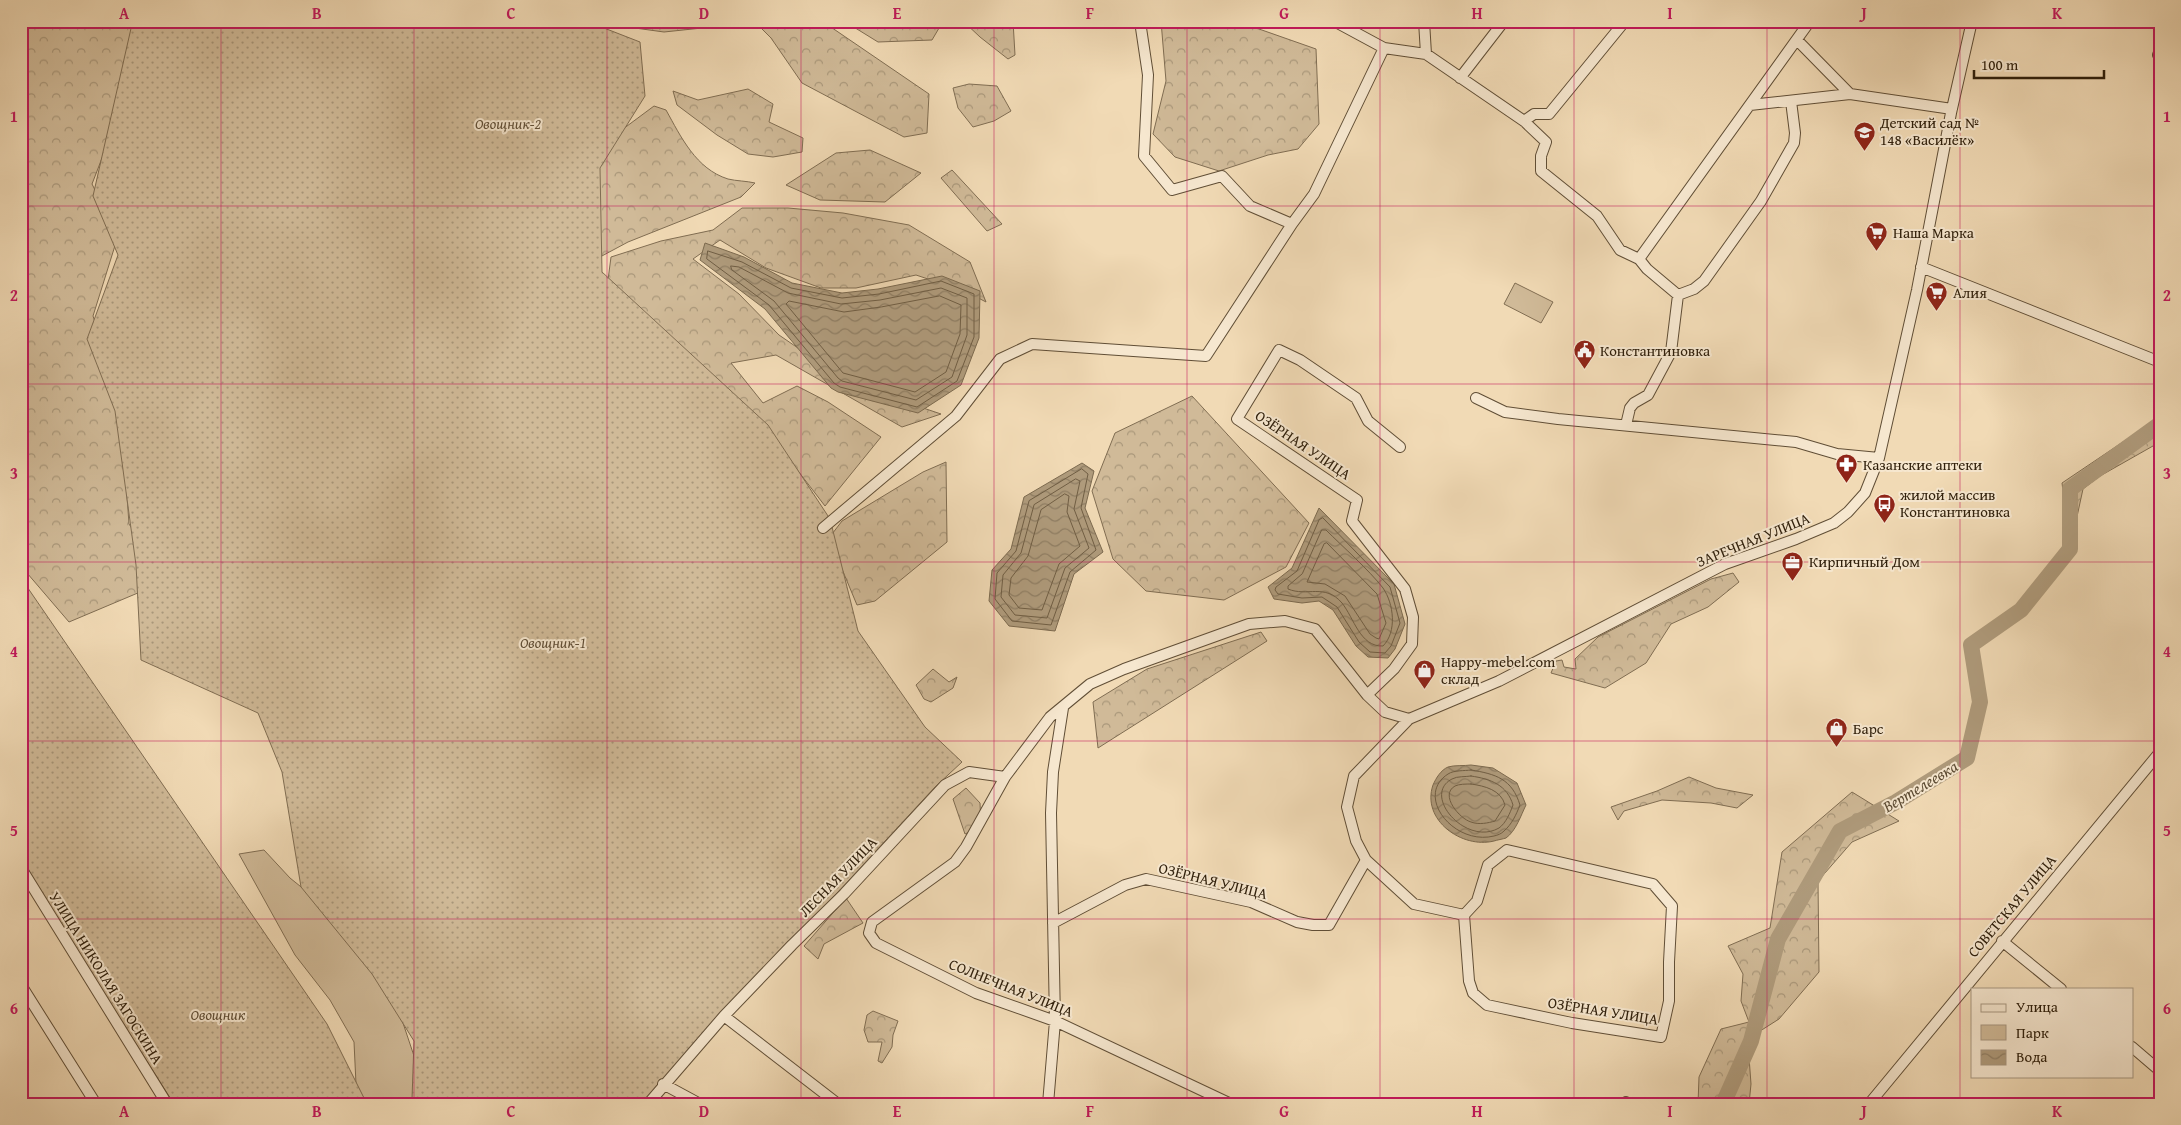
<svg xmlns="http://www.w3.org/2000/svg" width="2181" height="1125" font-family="'Gentium Book Plus',serif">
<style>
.green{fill:#d0ba98;stroke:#806d52}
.forest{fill:url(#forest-crowns);stroke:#806d52}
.garden{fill:url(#garden-dots);stroke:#806d52}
.water{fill:url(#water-waves);stroke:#7c6a4f}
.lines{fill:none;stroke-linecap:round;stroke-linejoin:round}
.shore{stroke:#705e44;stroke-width:1}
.river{stroke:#af9b7c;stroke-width:16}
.minor-casing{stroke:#604e36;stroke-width:12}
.minor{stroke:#f6e7cf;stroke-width:10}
.grid{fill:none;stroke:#c2185b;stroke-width:1;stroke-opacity:0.55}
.labels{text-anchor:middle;stroke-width:4;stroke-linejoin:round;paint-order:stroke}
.poi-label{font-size:15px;fill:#30200c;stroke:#f6e7cf;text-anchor:start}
.park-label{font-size:15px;font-style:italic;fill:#604e36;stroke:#f6e7cf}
.street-label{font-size:15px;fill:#30200c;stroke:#f6e7cf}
.water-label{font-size:16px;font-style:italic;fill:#5c4b33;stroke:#f6e7cf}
.neatline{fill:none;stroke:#c2185b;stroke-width:2}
.grid-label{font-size:16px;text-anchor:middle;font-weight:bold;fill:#c2185b}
</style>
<defs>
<pattern id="forest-crowns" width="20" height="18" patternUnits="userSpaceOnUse" patternTransform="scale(1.25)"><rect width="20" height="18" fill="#d0ba98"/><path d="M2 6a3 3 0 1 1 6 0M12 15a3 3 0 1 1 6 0" fill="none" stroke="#a9977a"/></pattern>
<pattern id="garden-dots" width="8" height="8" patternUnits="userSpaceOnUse" patternTransform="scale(1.25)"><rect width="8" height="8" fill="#d0ba98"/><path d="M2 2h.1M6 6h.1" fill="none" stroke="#a9977a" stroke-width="1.8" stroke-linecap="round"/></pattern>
<pattern id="water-waves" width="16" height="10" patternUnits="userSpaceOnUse" patternTransform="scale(1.25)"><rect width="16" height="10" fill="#af9b7c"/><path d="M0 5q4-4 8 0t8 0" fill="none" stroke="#8f7e64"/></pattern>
</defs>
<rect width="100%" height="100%" fill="#f1dab5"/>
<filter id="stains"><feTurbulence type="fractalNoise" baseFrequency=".004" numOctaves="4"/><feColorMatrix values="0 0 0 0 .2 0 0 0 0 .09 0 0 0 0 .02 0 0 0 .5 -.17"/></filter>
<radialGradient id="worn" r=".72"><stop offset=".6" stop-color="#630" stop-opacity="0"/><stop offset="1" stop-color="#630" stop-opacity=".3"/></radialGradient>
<path class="green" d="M 1515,283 L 1553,302 L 1541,323 L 1504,304 Z
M 264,850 L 290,878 L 321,903 L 391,987 L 430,1104 L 366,1104 L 356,1084 L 354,1042 L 330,1000 L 295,955 L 239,854 Z"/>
<path class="forest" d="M 21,21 L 155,21 L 92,184 L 118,236 L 93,316 L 120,398 L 129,524 L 150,556 L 152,587 L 69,622 L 21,566 Z
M 584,21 L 702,21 L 702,28 L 664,32 Z
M 754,21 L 822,21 L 929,94 L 927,133 L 904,137 L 802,83 L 771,38 Z
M 844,21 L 940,21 L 942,23 L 932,40 L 878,42 Z
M 963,21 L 1013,21 L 1015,55 L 1008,59 L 980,37 Z
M 1161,21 L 1226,21 L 1259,29 L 1316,49 L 1319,124 L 1298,149 L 1268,155 L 1219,171 L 1175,157 L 1153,134 L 1166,81 Z
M 969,84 L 997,86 L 1011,111 L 994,121 L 973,127 L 958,108 L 953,88 Z
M 748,89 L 773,104 L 769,122 L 803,138 L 802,152 L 773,157 L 748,154 L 717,135 L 677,105 L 673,91 L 698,100 Z
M 654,106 L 666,110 C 681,137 696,169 728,179 C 736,181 747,181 755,183 L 741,197 L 628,242 L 600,257 L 588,155 Z
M 870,150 L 921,173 L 885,202 L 820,200 L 786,185 L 836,153 Z
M 952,170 L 1002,224 L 987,231 L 941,178 Z
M 742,208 L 788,208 L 843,213 L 909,225 L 970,262 L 986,302 L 967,292 L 916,275 L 856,288 L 821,288 L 766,268 L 720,240 L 693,259 L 739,294 L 779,335 L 849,383 L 941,414 L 902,427 L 776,355 L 731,363 L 763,403 L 797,386 L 828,402 L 881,437 L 825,506 L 765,428 L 608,280 L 611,257 L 661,241 L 713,230 Z
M 1192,396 L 1309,523 L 1286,567 L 1224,600 L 1146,591 L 1113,559 L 1092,491 L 1115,433 Z
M 2160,417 L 2160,442 L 2100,476 L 2083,489 L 2070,549 L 2062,483 Z
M 946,462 L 947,542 L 875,601 L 857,605 L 829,538 L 842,521 L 923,472 Z
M 1733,573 L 1739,582 L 1708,607 L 1671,624 L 1646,663 L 1605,688 L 1551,673 L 1556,661 L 1562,660 L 1564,667 L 1576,669 L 1575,659 L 1598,637 L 1711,579 Z
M 1261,632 L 1267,641 L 1098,748 L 1093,702 L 1147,669 Z
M 933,669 L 949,682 L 957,677 L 953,688 L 931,702 L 924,699 L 916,685 Z
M 1689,777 L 1716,788 L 1753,795 L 1737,808 L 1711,803 L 1662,800 L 1624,811 L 1618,820 L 1611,807 L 1657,791 Z
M 966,788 L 980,803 L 981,827 L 965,834 L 953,799 Z
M 1852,792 L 1899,821 L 1852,842 L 1818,881 L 1819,972 L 1779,1019 L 1757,1033 L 1749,1057 L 1751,1084 L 1749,1104 L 1698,1104 L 1699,1077 L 1721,1029 L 1749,1022 L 1741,1001 L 1743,974 L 1728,946 L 1770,928 L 1782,852 Z
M 846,898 L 863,923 L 824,944 L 818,959 L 804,946 Z
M 873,1011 L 898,1021 L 893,1035 L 892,1047 L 882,1063 L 878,1061 L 882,1042 L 868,1042 L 864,1030 L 867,1015 Z"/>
<path class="garden" d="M 130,21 L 586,21 L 640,42 L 645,96 L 600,168 L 602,272 L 768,425 L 830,519 L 858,631 L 925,727 L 962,762 L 935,787 L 642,1104 L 418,1104 L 412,1099 L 414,1041 L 372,974 L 301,887 L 282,772 L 258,713 L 141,660 L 136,565 L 115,411 L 87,339 L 118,255 L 93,196 L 132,24 Z
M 21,578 L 327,1024 L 367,1104 L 174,1104 L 21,862 Z"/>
<path class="water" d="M 705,243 L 744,257 L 792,283 L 842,293 L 878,289 L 942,276 L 980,291 L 979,338 L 961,385 L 918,413 L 838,392 L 831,388 L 765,309 L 700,260 Z
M 1082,463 L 1094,471 L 1085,508 L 1103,552 L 1074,574 L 1055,631 L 1009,626 L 989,601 L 992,570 L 1011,549 L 1024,497 Z
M 1319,508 L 1394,584 L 1405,624 L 1395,649 L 1388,658 L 1368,657 L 1356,646 L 1333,610 L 1319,601 L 1302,603 L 1274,599 L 1268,587 L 1292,568 Z
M 1471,765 L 1493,768 L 1517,783 L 1526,805 C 1521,815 1516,831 1506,838 C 1503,839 1497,840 1494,841 C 1462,849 1421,820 1433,785 C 1436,778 1441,770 1448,767 C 1454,765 1464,766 1471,765 Z"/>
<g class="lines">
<path class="shore" d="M 708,251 L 742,262 L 791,288 L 842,298 L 879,294 L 941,281 L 974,294 L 974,337 L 957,381 L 917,407 L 840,387 L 834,383 L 769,305 L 707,259 Z
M 731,266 L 739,267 L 788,293 L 841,304 L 880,300 L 941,288 L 967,298 L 967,335 L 952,377 L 916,400 L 842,381 L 838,378 L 774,301 L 732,270 Z
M 940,296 L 961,305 L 960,334 L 946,372 L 915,392 L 843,373 L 786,304 L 789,301 L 844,312 L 881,307 Z
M 1082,469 L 1088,474 L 1081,508 L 1096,550 L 1070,572 L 1051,625 L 1012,621 L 995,599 L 997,573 L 1016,551 L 1029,501 Z
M 1076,479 L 1080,481 L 1074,509 L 1089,548 L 1065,568 L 1047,618 L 1015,615 L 1001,597 L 1003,575 L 1021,553 L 1034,505 Z
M 1065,494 L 1069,496 L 1067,512 L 1080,546 L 1059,564 L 1042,610 L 1019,608 L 1009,595 L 1011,578 L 1028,556 L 1041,510 Z
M 1323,518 L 1390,587 L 1400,623 L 1391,646 L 1385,653 L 1370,652 L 1359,642 L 1337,607 L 1322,597 L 1302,598 L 1278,594 L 1275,590 L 1276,587 L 1297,571 L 1319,520 Z
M 1322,530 L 1326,530 C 1343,547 1369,570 1383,588 C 1394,604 1397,632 1383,646 C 1360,647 1354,618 1342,603 C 1325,583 1307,597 1288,589 L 1288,586 L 1302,574 Z
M 1327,543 L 1377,594 L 1386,623 L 1379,639 L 1376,638 L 1370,634 L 1345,596 L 1325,584 L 1307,582 L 1324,544 Z
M 1471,770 C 1496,774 1512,779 1520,805 C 1516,815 1512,824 1504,831 C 1501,834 1498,835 1494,836 C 1454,846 1414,796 1448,774 C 1454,770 1464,771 1471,770 Z
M 1471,776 C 1491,779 1507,785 1513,805 C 1510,813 1506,823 1499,828 C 1466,847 1421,795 1452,779 C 1457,776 1466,777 1471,776 Z
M 1471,784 C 1485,786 1501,790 1505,805 L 1495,821 C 1488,823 1479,825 1471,822 C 1460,819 1439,795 1455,786 C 1459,784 1466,784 1471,784 Z"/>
<path class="river" d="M 1723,1104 L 1751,1041 L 1778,939 L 1840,831 L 1896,802 L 1967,758 L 1980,702 L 1971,645 L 2021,610 L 2070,549 L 2070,489 L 2160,424"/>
<defs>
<path id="minor" d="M 1138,21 L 1141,28 L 1148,75 L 1144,156 L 1172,190 L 1222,176 L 1250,206 L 1292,224
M 1334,21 L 1384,48 L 1426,54 L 1524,121 L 1546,142 L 1541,156 L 1541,171 L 1597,216 L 1620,250 L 1639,259 L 1647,269 L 1678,295
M 1424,21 L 1426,54
M 1797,40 L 1850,94 L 1952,109
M 2158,55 L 2160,50
M 1460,78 L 1504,21
M 1750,105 L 1850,94
M 1524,121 L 1534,114 L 1549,114 L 1625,21
M 1639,259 L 1810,21
M 1921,267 L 2160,362
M 1678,295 L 1694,289 L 1704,281 L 1761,201 L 1794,143 L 1795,133 L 1791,101
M 1476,398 L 1505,412 L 1558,419 L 1796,442 L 1837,454 L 1879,458
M 1626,425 L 1630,408 L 1634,403 L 1648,395 L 1671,352 L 1678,295
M 823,528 L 956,416 L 1000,359 L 1032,344 L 1206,356 L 1292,224 L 1314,194 L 1384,48
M 1367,695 L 1394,669 L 1412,644 L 1413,617 L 1405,589 L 1352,521 L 1357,500 L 1237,419 L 1279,350 L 1300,360 L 1356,398 L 1368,421 L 1400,447
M 1005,777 L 966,847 L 955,862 L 872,922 L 869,933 L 876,943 L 976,993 L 1055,1021 L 1231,1104
M 1507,850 L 1653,884 L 1672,906 L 1669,962 L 1669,1001 L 1661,1037 L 1572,1023 L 1487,1005 L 1473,993 L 1469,981 L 1464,915 L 1477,901 L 1488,865 Z
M 21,868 L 167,1104
M 1464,915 L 1414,904 L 1366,860 L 1356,841 L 1347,807 L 1354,776 L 1409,719 L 1499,681 L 1725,564 L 1796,539 L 1834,523 L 1848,512 L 1865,493 L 1879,458 L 1917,290 L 1951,113 L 1972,21
M 1053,923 L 1125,885 L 1146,879 L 1251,902 L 1297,922 L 1313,925 L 1329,925 L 1366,860
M 2002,941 L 2061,989
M 21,985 L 96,1104
M 724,1016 L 838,1104
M 2132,1047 L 2160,1071
M 663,1084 L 700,1104
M 648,1104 L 724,1016 L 792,945 L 844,894 L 945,785 L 969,772 L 1005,777 L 1050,717 L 1090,684 L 1124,669 L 1249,624 L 1285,621 L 1315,629 L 1367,695 L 1385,712 L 1409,719
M 1048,1104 L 1055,1021 L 1051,813 L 1053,772 L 1063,708
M 1625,1104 L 1626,1102
M 1869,1104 L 2160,752"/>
</defs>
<use href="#minor" class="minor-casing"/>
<use href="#minor" class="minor"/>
</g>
<path class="grid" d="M 221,21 L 221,1104M 414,21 L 414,1104M 607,21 L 607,1104M 801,21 L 801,1104M 994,21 L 994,1104M 1187,21 L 1187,1104M 1380,21 L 1380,1104M 1574,21 L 1574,1104M 1767,21 L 1767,1104M 1960,21 L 1960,1104M 21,206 L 2160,206M 21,384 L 2160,384M 21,562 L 2160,562M 21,741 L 2160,741M 21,919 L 2160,919"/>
<defs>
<symbol id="school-pin" viewBox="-11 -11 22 30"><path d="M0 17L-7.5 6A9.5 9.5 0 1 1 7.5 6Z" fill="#8f2418" stroke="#f6e7cf"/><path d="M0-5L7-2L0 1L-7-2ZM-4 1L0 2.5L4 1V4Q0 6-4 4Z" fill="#fff"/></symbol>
<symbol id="supermarket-pin" viewBox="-11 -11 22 30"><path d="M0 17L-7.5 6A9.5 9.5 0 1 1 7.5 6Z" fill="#8f2418" stroke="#f6e7cf"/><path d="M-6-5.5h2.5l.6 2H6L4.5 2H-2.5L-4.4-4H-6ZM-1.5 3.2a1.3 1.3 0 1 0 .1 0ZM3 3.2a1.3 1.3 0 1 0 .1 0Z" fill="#fff"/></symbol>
<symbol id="civic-pin" viewBox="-11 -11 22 30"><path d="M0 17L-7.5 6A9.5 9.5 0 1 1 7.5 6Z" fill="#8f2418" stroke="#f6e7cf"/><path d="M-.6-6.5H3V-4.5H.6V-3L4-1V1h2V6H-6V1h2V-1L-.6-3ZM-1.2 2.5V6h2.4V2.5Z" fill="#fff"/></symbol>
<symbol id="pharmacy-pin" viewBox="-11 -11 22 30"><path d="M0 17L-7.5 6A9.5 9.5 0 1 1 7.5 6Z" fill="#8f2418" stroke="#f6e7cf"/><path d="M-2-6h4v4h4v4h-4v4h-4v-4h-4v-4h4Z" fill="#fff"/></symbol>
<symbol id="bus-pin" viewBox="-11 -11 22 30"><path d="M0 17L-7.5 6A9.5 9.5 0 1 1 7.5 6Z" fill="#8f2418" stroke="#f6e7cf"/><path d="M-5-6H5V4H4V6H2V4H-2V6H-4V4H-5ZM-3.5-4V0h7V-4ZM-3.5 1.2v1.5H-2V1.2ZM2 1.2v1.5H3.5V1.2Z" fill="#fff"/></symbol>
<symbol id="office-pin" viewBox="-11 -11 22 30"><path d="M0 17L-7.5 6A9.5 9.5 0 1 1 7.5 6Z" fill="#8f2418" stroke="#f6e7cf"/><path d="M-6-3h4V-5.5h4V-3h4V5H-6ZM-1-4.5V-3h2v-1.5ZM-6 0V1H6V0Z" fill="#fff"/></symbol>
<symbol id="shop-pin" viewBox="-11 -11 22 30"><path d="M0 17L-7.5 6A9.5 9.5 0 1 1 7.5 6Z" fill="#8f2418" stroke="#f6e7cf"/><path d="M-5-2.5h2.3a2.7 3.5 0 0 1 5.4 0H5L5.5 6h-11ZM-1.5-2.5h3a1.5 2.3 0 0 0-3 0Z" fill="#fff"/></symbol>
</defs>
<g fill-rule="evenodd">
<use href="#school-pin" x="1852" y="120" width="25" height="34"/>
<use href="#supermarket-pin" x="1864" y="220" width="25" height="34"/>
<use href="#supermarket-pin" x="1924" y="280" width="25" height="34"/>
<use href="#civic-pin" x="1572" y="338" width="25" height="34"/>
<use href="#pharmacy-pin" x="1834" y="452" width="25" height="34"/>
<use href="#bus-pin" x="1872" y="492" width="25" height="34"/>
<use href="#office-pin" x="1780" y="550" width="25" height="34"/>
<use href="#shop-pin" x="1412" y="658" width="25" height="34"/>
<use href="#shop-pin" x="1824" y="716" width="25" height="34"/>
</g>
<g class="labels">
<g class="poi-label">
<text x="1880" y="128">Детский сад №<tspan x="1880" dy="17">148 «Василёк»</tspan></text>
<text x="1893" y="238">Наша Марка</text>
<text x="1953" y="298">Алия</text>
<text x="1600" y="356">Константиновка</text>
<text x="1863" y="470">Казанские аптеки</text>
<text x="1900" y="500">жилой массив<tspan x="1900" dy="17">Константиновка</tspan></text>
<text x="1809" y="567">Кирпичный Дом</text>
<text x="1441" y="667">Happy-mebel.com<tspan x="1441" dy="17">склад</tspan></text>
<text x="1853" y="734">Барс</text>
</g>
<g class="park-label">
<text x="508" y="129">Овощник-2</text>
<text x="553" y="648">Овощник-1</text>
<text x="218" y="1020">Овощник</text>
</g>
<g class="street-label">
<text transform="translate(1303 445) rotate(34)" y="5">ОЗЁРНАЯ УЛИЦА</text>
<text transform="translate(1753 540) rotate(-22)" y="5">ЗАРЕЧНАЯ УЛИЦА</text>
<text transform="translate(838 877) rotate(-46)" y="5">ЛЕСНАЯ УЛИЦА</text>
<text transform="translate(1213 881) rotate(14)" y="5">ОЗЁРНАЯ УЛИЦА</text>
<text transform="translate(2012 906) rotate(-50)" y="5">СОВЕТСКАЯ УЛИЦА</text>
<text transform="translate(106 978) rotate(58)" y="5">УЛИЦА НИКОЛАЯ ЗАГОСКИНА</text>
<text transform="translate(1011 988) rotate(22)" y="5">СОЛНЕЧНАЯ УЛИЦА</text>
<text transform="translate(1603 1011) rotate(9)" y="5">ОЗЁРНАЯ УЛИЦА</text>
</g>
<g class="water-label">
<text transform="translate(1920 786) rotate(-31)" y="6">Вертелеевка</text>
</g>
</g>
<rect width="2181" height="1125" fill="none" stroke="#f1dab5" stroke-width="55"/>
<rect x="1971" y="988" width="162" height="90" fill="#f6e7cf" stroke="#a79781"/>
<rect x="1981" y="1004" width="25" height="8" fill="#f6e7cf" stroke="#a79781"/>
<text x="2016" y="1012" font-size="15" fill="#30200c">Улица</text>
<rect x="1981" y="1025" width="25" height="15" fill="#d0ba98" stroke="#a79781"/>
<text x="2016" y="1038" font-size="15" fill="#30200c">Парк</text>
<rect x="1981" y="1050" width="25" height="15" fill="url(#water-waves)" stroke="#a79781"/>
<text x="2016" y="1062" font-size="15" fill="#30200c">Вода</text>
<path d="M1974 70v8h130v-8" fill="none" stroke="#30200c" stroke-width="2.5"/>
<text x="1981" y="70" font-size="15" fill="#30200c" stroke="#f6e7cf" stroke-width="4" paint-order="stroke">100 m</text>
<rect x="28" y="28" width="2126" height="1070" class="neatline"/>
<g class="grid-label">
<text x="124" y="19">A</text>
<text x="317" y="19">B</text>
<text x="511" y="19">C</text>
<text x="704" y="19">D</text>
<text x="897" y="19">E</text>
<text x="1090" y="19">F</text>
<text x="1284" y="19">G</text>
<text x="1477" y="19">H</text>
<text x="1670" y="19">I</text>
<text x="1864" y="19">J</text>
<text x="2057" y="19">K</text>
<text x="14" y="122">1</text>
<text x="2167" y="122">1</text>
<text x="14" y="301">2</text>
<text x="2167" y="301">2</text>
<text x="14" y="479">3</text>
<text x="2167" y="479">3</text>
<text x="14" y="657">4</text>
<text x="2167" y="657">4</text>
<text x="14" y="836">5</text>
<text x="2167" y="836">5</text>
<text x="14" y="1014">6</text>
<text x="2167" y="1014">6</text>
<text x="124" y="1117">A</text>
<text x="317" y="1117">B</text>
<text x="511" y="1117">C</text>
<text x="704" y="1117">D</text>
<text x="897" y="1117">E</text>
<text x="1090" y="1117">F</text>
<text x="1284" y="1117">G</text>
<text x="1477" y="1117">H</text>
<text x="1670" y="1117">I</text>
<text x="1864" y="1117">J</text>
<text x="2057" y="1117">K</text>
</g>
<rect width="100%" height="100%" filter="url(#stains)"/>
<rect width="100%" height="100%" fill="url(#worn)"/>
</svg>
